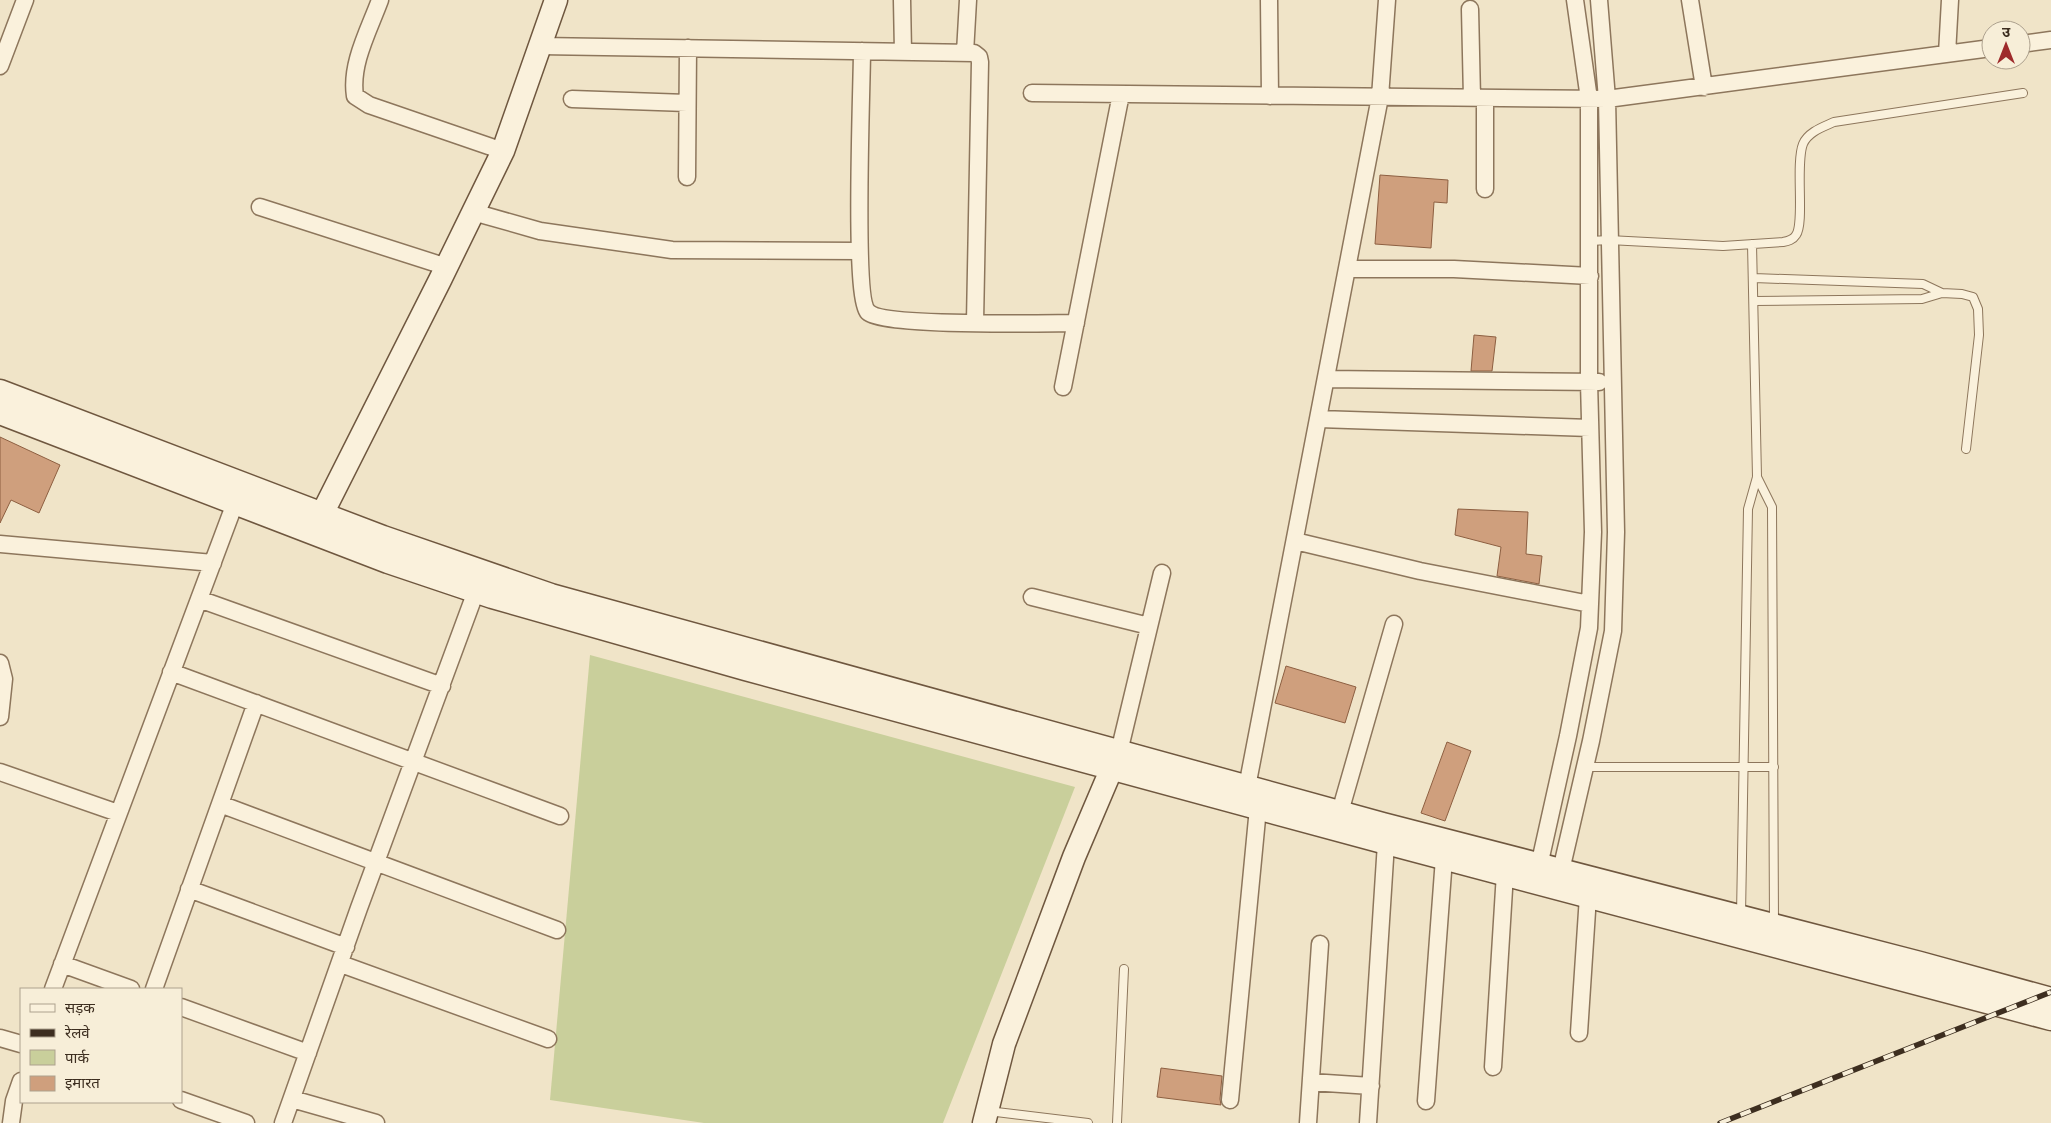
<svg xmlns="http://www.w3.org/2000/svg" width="2051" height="1123" font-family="'Libre Baskerville','Noto Sans Devanagari',serif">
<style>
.green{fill:#c9cf9b}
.building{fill:#cf9f7d;stroke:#8d5f41}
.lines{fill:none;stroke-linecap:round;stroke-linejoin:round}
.lane-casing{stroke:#8d765c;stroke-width:10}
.street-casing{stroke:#8d765c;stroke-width:19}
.secondary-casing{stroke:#6f573f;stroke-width:25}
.lane{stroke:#faf1dc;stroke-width:8}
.street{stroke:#faf1dc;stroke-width:16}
.secondary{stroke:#faf1dc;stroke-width:22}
.rail-casing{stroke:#3d2e20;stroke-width:5.5}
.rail{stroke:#f7eed8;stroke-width:4;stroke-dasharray:11;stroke-linecap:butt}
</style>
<rect width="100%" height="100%" fill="#f0e4c8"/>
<path class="green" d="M 590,655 L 1075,787 L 943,1123 L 704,1123 L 550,1100 Z"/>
<path class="building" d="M 1380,175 L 1448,180 L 1447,203 L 1434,202 L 1431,248 L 1375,244 Z
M 1474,335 L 1496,337 L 1492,371 L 1471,371 Z
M 0,437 L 60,465 L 39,513 L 11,500 L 0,523 Z
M 1458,509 L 1528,512 L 1526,554 L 1542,556 L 1539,584 L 1497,576 L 1501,547 L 1455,535 Z
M 1286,666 L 1356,687 L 1345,723 L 1275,703 Z
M 1447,742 L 1471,751 L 1445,821 L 1421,813 Z
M 1161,1068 L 1222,1076 L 1220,1099 L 1221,1105 L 1157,1097 Z"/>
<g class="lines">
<defs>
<path id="lane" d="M 1590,241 L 1609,240 L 1723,246 L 1783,242 C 1788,241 1793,240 1796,235 C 1805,223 1795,164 1803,144 C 1808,132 1823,127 1834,122 L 2023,93
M 1754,278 L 1923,284 L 1942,293 L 1922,299 L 1754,301
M 1942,293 L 1962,294 L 1973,297 L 1978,309 L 1979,335 L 1966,449
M 1757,477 L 1772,507 L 1774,922
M 1585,767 L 1774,767
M 1741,915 L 1748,509 L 1757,477 L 1752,244
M 988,1111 L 1088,1123
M 1117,1123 L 1124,969"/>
<path id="street" d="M 380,0 C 369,30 350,64 355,96 L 369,105 L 503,151
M 902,0 L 903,52
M 1269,0 L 1270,96
M 1690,0 L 1704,87
M 1470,9 L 1472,98
M 2021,44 L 2051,40
M 540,46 L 974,53 L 979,57 L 980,62 L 975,322
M 862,51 C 862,85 853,297 868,312 C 883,327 1046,323 1076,323
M 965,53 L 968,0
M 1947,54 L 1950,0
M 0,66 L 25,0
M 1032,93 L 1607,99 L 1991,48
M 1485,98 L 1485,189
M 572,99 L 687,103
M 687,177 L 688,48
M 260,207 L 447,267
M 473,212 L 540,231 L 672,250 L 859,251
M 1347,269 L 1454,269 L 1590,276
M 1326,379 L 1599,382
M 1063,387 L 1121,94
M 1319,419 L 1590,428
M 1295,541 L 1420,571 L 1590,604
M 0,544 L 213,563
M 1032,597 L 1149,626
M 199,599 L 442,686
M 0,663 L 4,679 L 0,717
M 171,672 L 560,816
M 1119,752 L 1162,573
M 0,772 L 118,813
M 1247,787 L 1380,97 L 1387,0
M 220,804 L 557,930
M 1340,812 L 1394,624
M 1537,875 L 1568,736 L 1589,628 L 1593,532 L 1589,382 L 1589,99 L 1575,0
M 1559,879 L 1591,741 L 1613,631 L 1616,532 L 1607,99 L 1599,0
M 189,889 L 346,947
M 62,964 L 131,989
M 341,964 L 548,1039
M 53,989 L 235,503
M 154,989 L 256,703
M 181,1007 L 308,1053
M 1579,1033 L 1588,896
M 0,1038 L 21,1044
M 1493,1067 L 1505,873
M 1311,1082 L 1371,1086
M 292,1099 L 376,1123
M 181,1100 L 246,1123
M 1230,1100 L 1258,808
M 1426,1101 L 1444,858
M 11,1123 L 14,1101 L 21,1081
M 283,1123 L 359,908 L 479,583
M 1308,1123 L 1320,944
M 1368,1123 L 1386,843"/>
<path id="secondary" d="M 0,391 L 383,537 L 551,595 L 1383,824 L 1920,963 L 2051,999
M 0,413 L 388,562 L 492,597 L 745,669 L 1386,843 L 2051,1019
M 316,526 L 440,280 L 503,151 L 556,0
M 984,1123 L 1004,1044 L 1074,857 L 1117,756"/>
</defs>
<use href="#lane" class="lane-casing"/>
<use href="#street" class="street-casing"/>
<use href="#secondary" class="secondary-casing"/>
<use href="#lane" class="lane"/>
<use href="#street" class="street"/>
<use href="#secondary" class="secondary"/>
<defs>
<path id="rail" d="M 1720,1123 L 2051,992"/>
</defs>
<use href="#rail" class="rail-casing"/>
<use href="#rail" class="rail"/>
</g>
<rect x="20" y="988" width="162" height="115" fill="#f7eed8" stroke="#ada18e"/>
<rect x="30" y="1004" width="25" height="8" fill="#faf1dc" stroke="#ada18e"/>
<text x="65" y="1013" font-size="15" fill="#3d2e20">सड़क</text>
<rect x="30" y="1029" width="25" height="8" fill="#3d2e20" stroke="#ada18e"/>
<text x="65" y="1038" font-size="15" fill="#3d2e20">रेलवे</text>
<rect x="30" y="1050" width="25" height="15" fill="#c9cf9b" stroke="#ada18e"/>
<text x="65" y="1063" font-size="15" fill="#3d2e20">पार्क</text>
<rect x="30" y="1076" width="25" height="15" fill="#cf9f7d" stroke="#ada18e"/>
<text x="65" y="1088" font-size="15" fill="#3d2e20">इमारत</text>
<g transform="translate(2006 45)"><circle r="24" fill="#f7eed8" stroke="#ada18e"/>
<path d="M0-4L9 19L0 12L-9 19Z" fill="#9e2a2b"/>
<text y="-8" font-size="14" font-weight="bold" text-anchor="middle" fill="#3d2e20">उ</text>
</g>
</svg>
